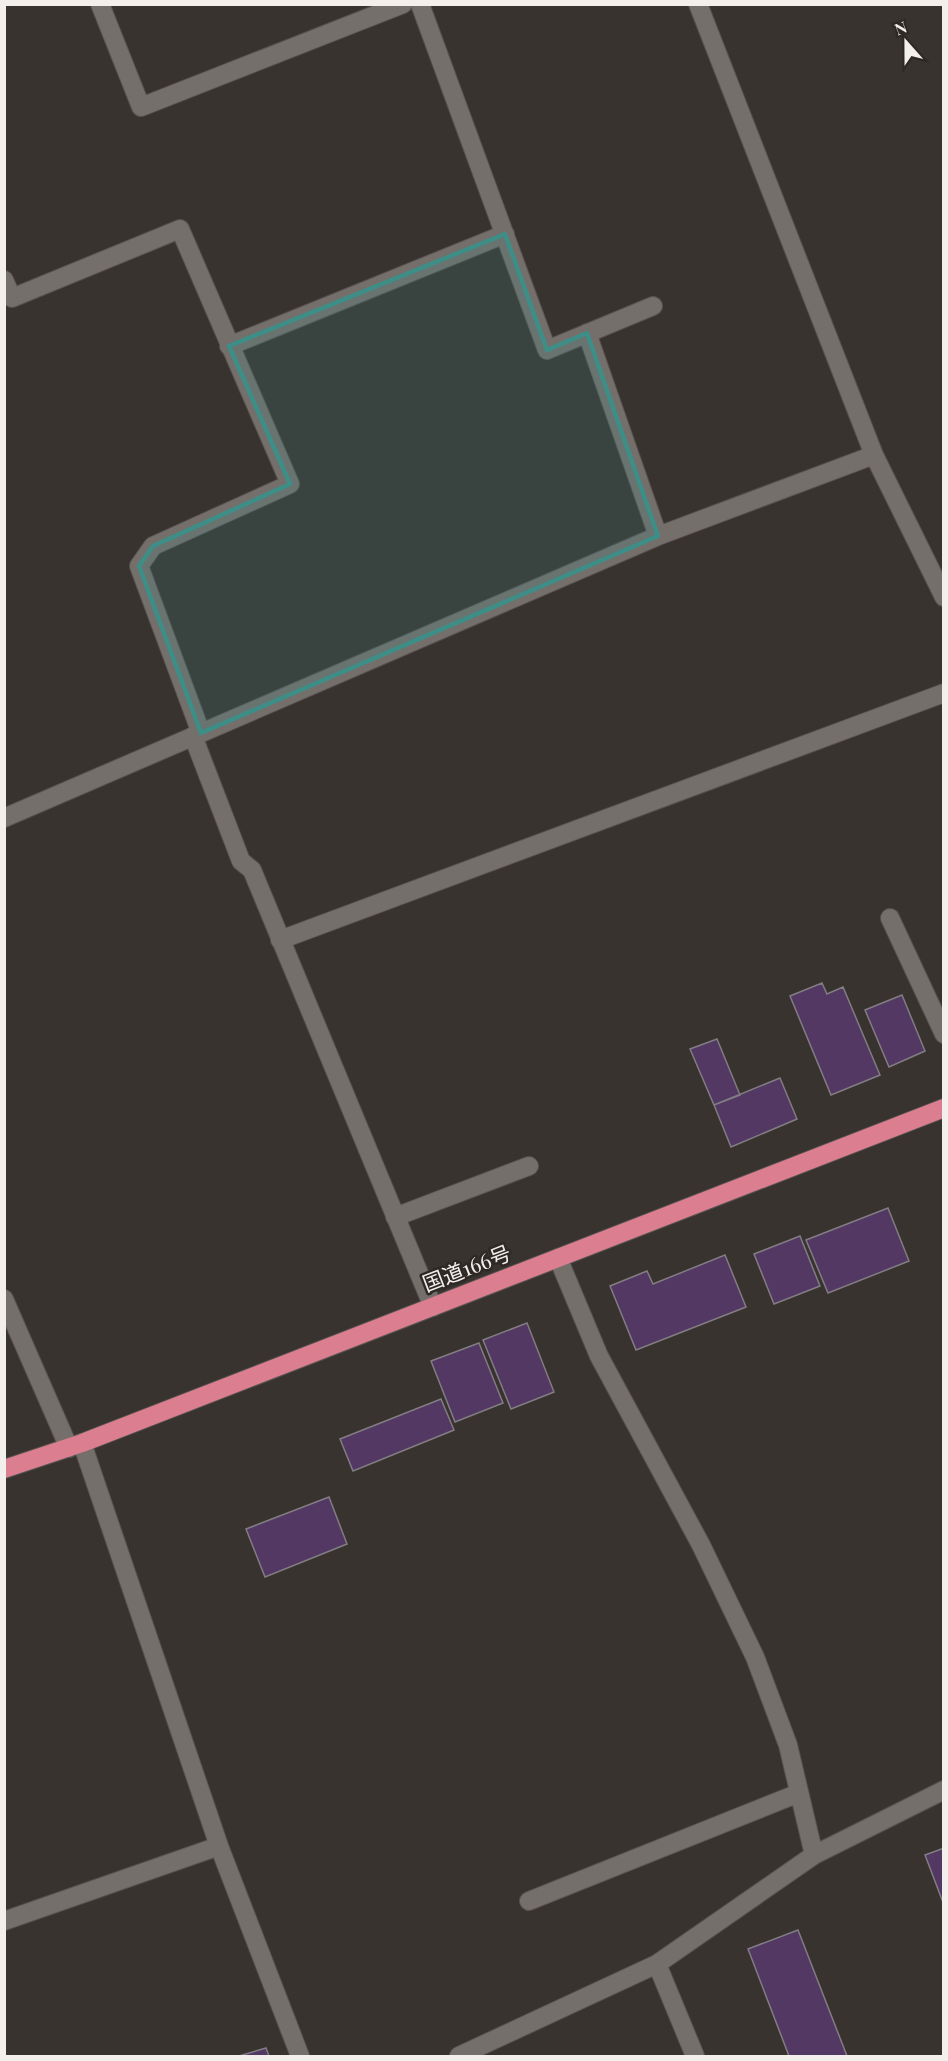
<svg xmlns="http://www.w3.org/2000/svg" width="948" height="2061" font-family="'Playfair Display','Noto Sans JP',serif">
<style>
.building{fill:#523862;stroke:#817d83;stroke-width:1.5}
.lines{fill:none;stroke-linecap:round;stroke-linejoin:round}
.minor-casing{stroke:#57524f;stroke-width:20}
.highway-casing{stroke:#57524f;stroke-width:20}
.minor{stroke:#756f6c;stroke-width:18}
.highway{stroke:#db7e8f;stroke-width:18}
.marked{fill:#3d8e87;fill-opacity:0.2;stroke:#3d8e87;stroke-width:4.5;stroke-linejoin:round}
.labels{text-anchor:middle;stroke-width:5;stroke-linejoin:round;paint-order:stroke}
.street-label{font-size:21px;fill:#f3efed;stroke:#2e2926}
</style>
<rect width="100%" height="100%" fill="#393330"/>
<path class="building" d="M 822,983 L 827,994 L 843,987 L 880,1075 L 831,1095 L 790,996 Z
M 902,995 L 925,1051 L 889,1067 L 865,1010 Z
M 717,1039 L 740,1095 L 714,1105 L 690,1049 Z
M 780,1078 L 797,1119 L 731,1147 L 714,1105 Z
M 888,1208 L 909,1261 L 828,1293 L 806,1240 Z
M 800,1236 L 820,1286 L 774,1304 L 754,1254 Z
M 725,1255 L 746,1307 L 636,1350 L 610,1286 L 647,1271 L 653,1284 Z
M 527,1323 L 554,1392 L 511,1409 L 483,1340 Z
M 479,1343 L 503,1403 L 455,1422 L 431,1361 Z
M 441,1399 L 454,1430 L 353,1471 L 340,1439 Z
M 329,1497 L 347,1544 L 265,1577 L 246,1529 Z
M 944,1848 L 944,1905 L 925,1855 Z
M 798,1930 L 847,2056 L 789,2056 L 748,1949 Z
M 266,2048 L 269,2056 L 239,2056 Z"/>
<g class="lines">
<defs>
<path id="minor" d="M 100,4 L 141,107 L 403,4
M 420,4 L 547,350 L 653,306
M 698,4 L 874,455 L 944,597
M 4,280 L 12,298 L 180,229 L 290,484 L 153,546 L 139,566 L 201,733
M 587,333 L 658,536
M 229,346 L 505,234
M 193,736 L 241,861 L 252,870 L 433,1307
M 4,818 L 658,536 L 874,455
M 890,918 L 944,1034
M 280,940 L 944,693
M 395,1217 L 529,1166
M 558,1258 L 599,1356 L 701,1545 L 755,1657 L 788,1745 L 814,1855
M 4,1299 L 69,1448
M 82,1443 L 219,1846 L 300,2056
M 529,1901 L 799,1793
M 4,1921 L 219,1846
M 657,1964 L 695,2056
M 459,2056 L 657,1964 L 814,1855 L 944,1790"/>
<path id="highway" d="M 4,1469 L 82,1443 L 944,1108"/>
</defs>
<use href="#minor" class="minor-casing"/>
<use href="#highway" class="highway-casing"/>
<use href="#minor" class="minor"/>
<use href="#highway" class="highway"/>
</g>
<path class="marked" d="M 505,234 L 547,350 L 587,333 L 658,536 L 201,733 L 139,566 L 153,546 L 290,484 L 229,346 Z"/>
<g class="labels">
<g class="street-label">
<text transform="translate(467 1269) rotate(-21)" y="7">国道166号</text>
</g>
</g>
<rect width="948" height="2061" fill="none" stroke="#f3efed" stroke-width="12"/>
<g transform="translate(906 42) rotate(339)" stroke="#2e2926" stroke-width="4.5" paint-order="stroke">
<path d="M0-4.5L10 22L0 15L-10 22Z" fill="#f3efed"/>
<text y="-9" font-size="16" font-weight="bold" text-anchor="middle" fill="#f3efed">N</text>
</g>
</svg>
